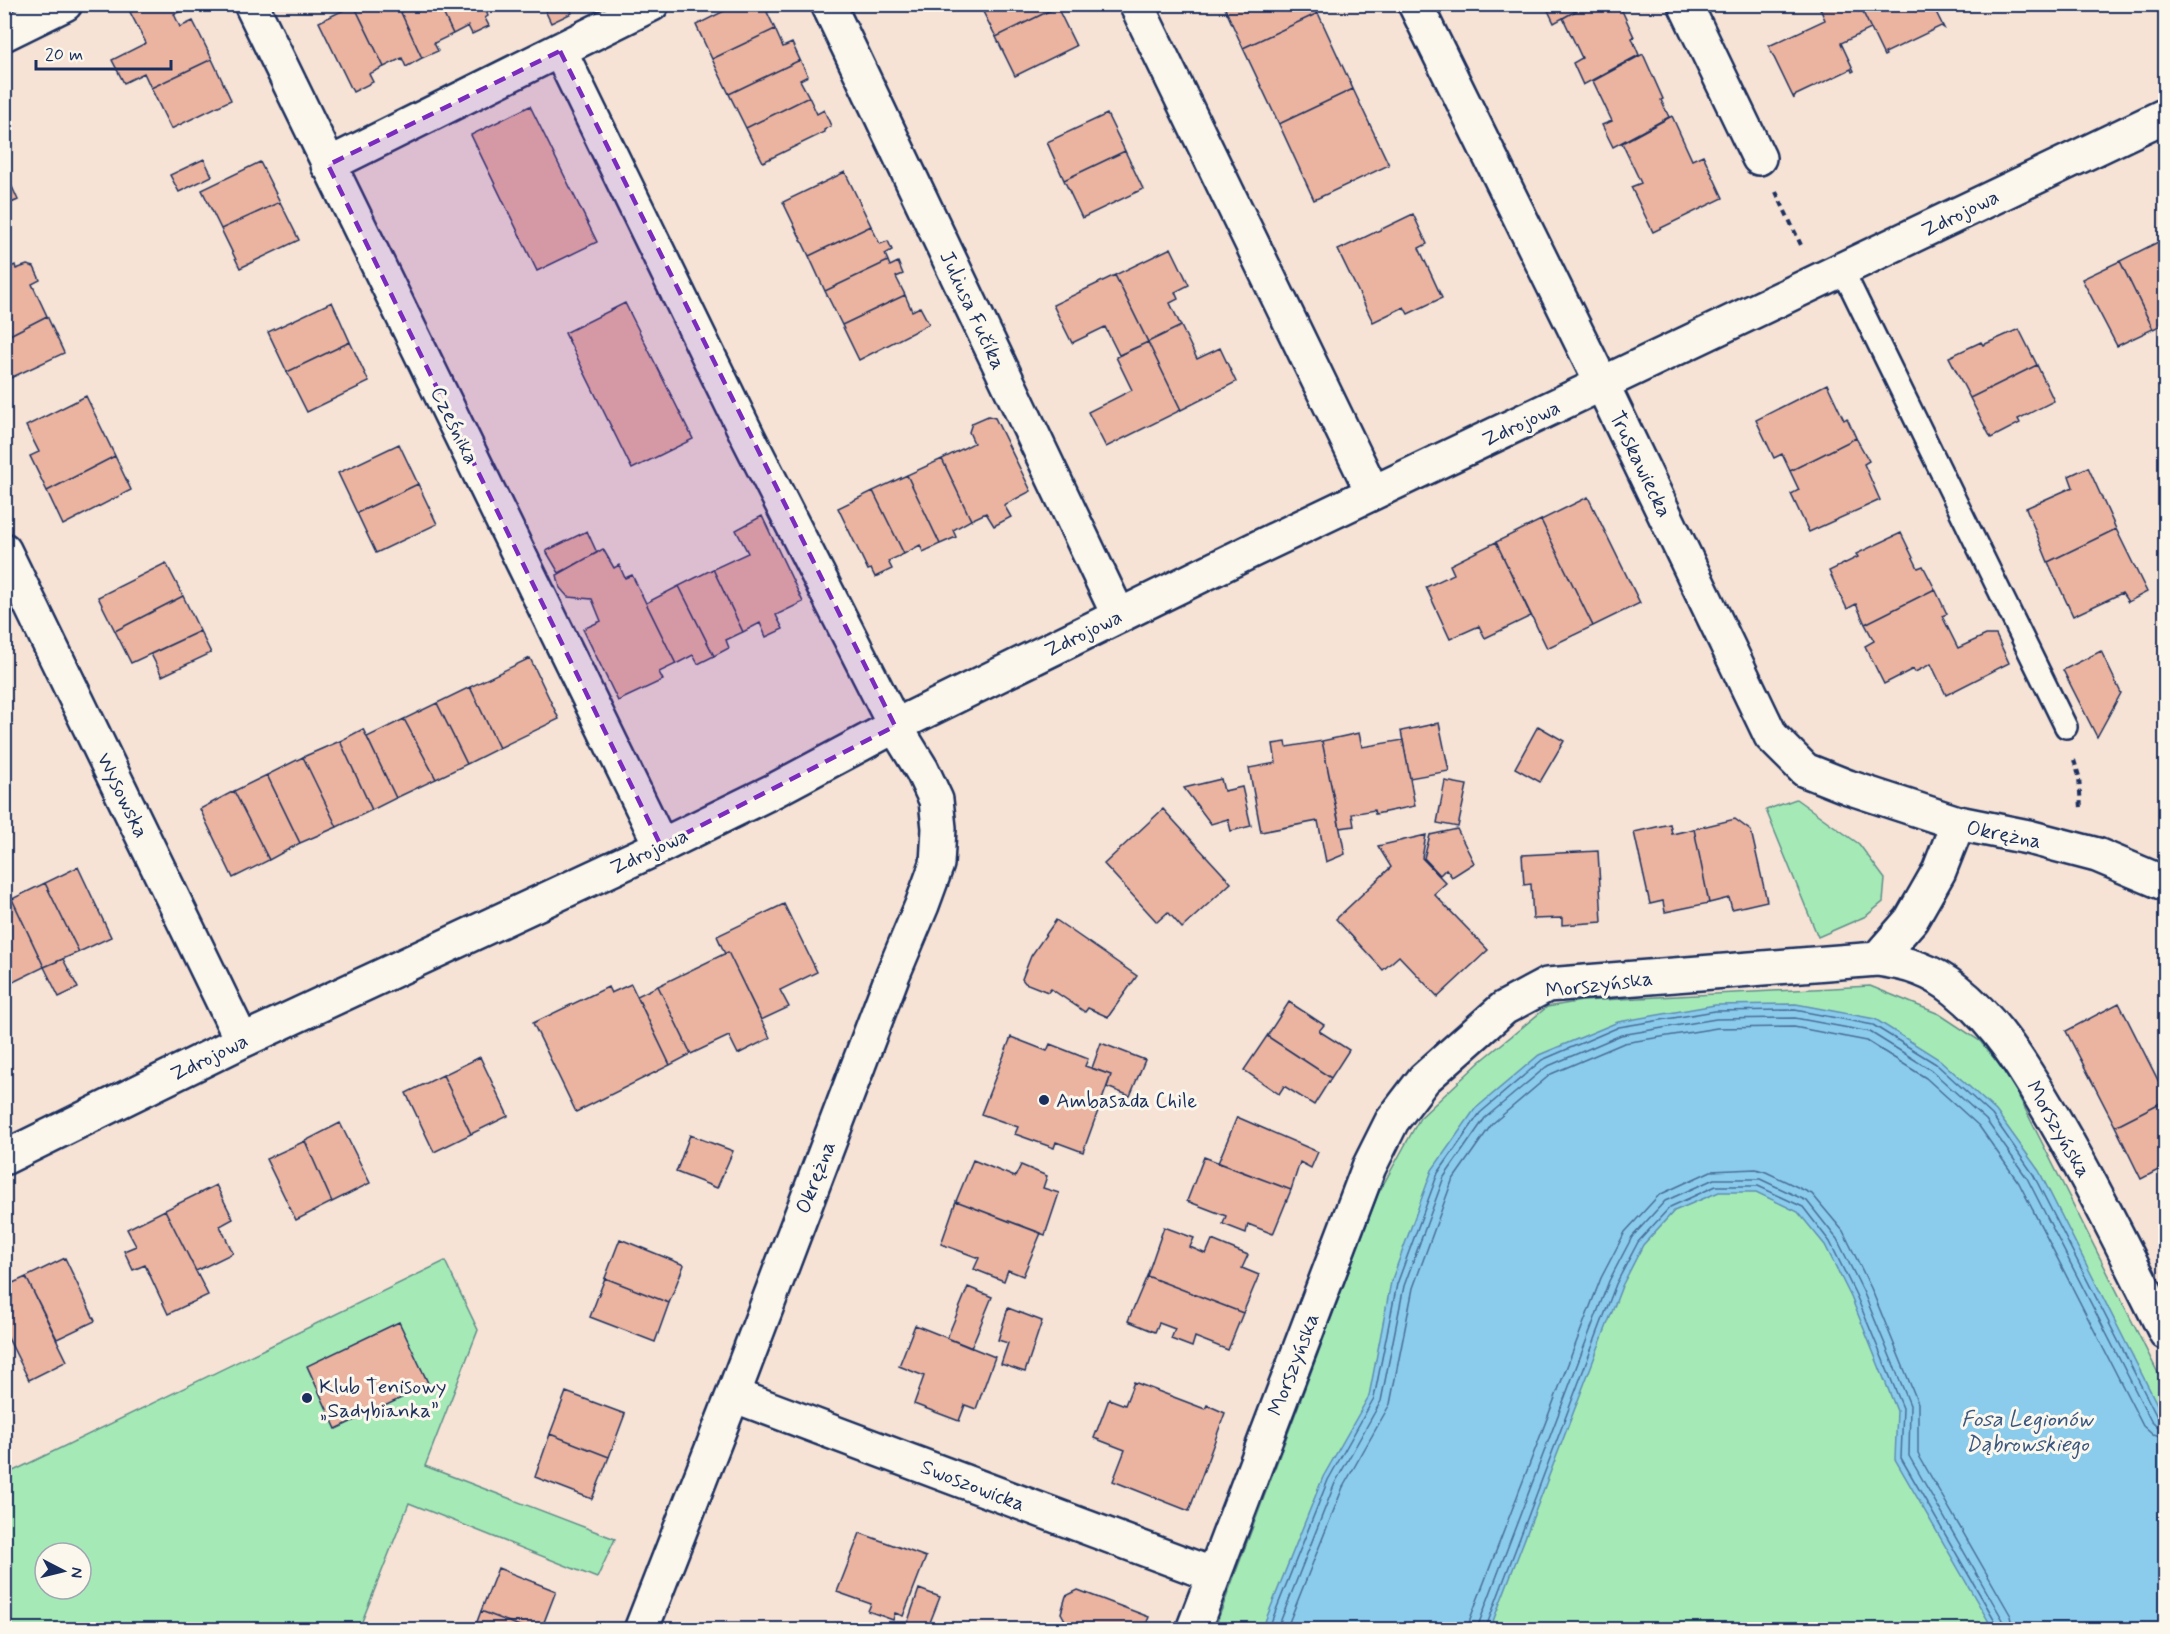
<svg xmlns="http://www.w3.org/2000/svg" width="2170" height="1634" font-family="Mynerve,sans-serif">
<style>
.green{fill:#a5eab6;stroke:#608c8a;stroke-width:1.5;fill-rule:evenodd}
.water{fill:#8bccec;stroke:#5e8db3;stroke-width:1.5}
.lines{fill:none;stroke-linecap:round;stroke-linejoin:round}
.shore{stroke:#486e97;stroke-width:1.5}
.building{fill:#ebb4a0;stroke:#1b2f5e;stroke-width:1.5}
.lane-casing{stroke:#1b2f5e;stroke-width:26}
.street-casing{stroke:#1b2f5e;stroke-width:38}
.path{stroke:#1b2f5e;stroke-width:4;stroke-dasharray:6 4.5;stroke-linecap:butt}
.lane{stroke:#fbf7ec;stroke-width:21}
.street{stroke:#fbf7ec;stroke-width:33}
.marked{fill:#7b2cbf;fill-opacity:0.2;stroke:#7b2cbf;stroke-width:4.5;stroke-dasharray:12 8;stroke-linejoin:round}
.poi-dot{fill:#1b2f5e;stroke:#fbf7ec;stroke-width:2}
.labels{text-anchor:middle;stroke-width:6;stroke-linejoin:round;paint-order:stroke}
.street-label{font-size:21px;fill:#1b2f5e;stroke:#fbf7ec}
.poi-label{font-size:21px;fill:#1b2f5e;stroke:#fbf7ec;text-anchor:start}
.water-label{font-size:22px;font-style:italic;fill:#375682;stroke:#fbf7ec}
</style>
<rect width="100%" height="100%" fill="#f6e3d5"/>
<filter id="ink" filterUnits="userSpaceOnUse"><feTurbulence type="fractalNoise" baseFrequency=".0167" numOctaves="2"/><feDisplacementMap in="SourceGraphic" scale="12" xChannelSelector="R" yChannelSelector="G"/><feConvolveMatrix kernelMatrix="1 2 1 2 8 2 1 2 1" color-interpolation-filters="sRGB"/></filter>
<g filter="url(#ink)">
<path class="green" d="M 1796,799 L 1859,844 L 1885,879 L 1883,902 L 1866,916 L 1818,937 L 1766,810 Z
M 1870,986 L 1939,1014 L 1980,1041 L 2009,1077 L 2165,1387 L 2165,1629 L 1214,1630 L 1378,1194 L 1420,1118 L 1481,1061 L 1547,1007 L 1582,1001 Z
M 445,1261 L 478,1330 L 425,1466 L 615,1539 L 597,1578 L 409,1503 L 359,1629 L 5,1630 L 5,1475 ZM 45,1553 L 81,1553 L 81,1589 L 45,1589 Z"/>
<path class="water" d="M 1796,1004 L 1875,1019 L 1940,1060 L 1996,1111 L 2039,1171 L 2165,1420 L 2165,1629 L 1993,1629 L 1895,1459 L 1897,1411 L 1851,1297 L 1825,1245 L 1798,1212 L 1756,1192 L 1719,1192 L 1674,1211 L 1643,1245 L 1622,1286 L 1490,1629 L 1262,1629 L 1323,1477 L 1369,1396 L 1391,1282 L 1432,1170 L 1475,1109 L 1539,1055 L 1618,1022 L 1715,1005 Z"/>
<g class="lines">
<path class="shore" d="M 1268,1630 L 1328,1480 L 1374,1398 L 1397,1284 L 1438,1173 L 1480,1113 L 1542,1060 L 1619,1027 L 1715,1011 L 1795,1010 L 1873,1025 L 1936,1064 L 1992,1115 L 2033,1174 L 2157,1417 L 2161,1420 L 2166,1421
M 1277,1630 L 1335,1483 L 1381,1401 L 1404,1286 L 1444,1177 L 1485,1118 L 1546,1067 L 1621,1035 L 1716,1019 L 1795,1018 L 1870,1032 L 1931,1070 L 1986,1120 L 2027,1178 L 2151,1421 L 2157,1427 L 2166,1429
M 1286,1630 L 1343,1487 L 1390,1404 L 1413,1288 L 1452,1181 L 1492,1124 L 1551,1074 L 1624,1043 L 1717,1028 L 1794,1027 L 1867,1041 L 1926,1078 L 1979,1126 L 2019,1183 L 2143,1426 L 2153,1435 L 2166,1438
M 1469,1630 L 1470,1619 L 1601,1278 L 1625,1232 L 1659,1195 L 1711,1171 L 1756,1169 L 1766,1172 L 1812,1194 L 1843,1231 L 1871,1288 L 1918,1403 L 1918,1454 L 2011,1616 L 2014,1630
M 1478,1630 L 1479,1623 L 1609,1281 L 1632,1237 L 1665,1201 L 1714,1179 L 1760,1179 L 1807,1201 L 1837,1239 L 1863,1291 L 1910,1405 L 1909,1456 L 2003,1620 L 2005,1630
M 1485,1630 L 1616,1284 L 1638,1242 L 1670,1207 L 1716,1186 L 1758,1186 L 1803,1207 L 1830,1242 L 1856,1295 L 1903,1408 L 1901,1458 L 1997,1624 L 1998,1630"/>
</g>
<path class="building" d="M 147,4 L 181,4 L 184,10 L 174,14 L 180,27 L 193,21 L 212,59 L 151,88 L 144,73 L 124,83 L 112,60 L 146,43 L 130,12 Z
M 356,4 L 397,4 L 422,58 L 406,67 L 402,58 L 384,67 L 354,5 Z
M 397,4 L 439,4 L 453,34 L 434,43 L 438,51 L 422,58 Z
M 439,4 L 483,4 L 488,16 L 485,18 L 489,26 L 472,34 L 468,26 L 453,34 Z
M 542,4 L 568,4 L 572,13 L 551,23 Z
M 738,4 L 773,4 L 775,8 L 767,12 L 775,29 L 712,59 L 696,25 Z
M 979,4 L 1056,4 L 1057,7 L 996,37 Z
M 1223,4 L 1313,4 L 1318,13 L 1243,48 Z
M 1545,4 L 1588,4 L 1554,23 Z
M 1588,4 L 1619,4 L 1634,37 L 1632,38 L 1639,55 L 1583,85 L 1573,63 L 1582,58 L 1563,18 Z
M 1818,4 L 1859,4 L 1871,29 L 1841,43 L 1854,71 L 1852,72 L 1851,69 L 1794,96 L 1794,99 L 1768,45 L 1771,45 L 1825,20 Z
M 1859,4 L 1932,4 L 1944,28 L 1941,26 L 1885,53 L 1886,55 L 1884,56 Z
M 354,5 L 384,67 L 369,74 L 373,82 L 353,92 L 319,22 Z
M 1057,7 L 1076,46 L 1015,76 L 996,37 Z
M 1318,13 L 1353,89 L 1279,124 L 1243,48 Z
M 775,29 L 783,47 L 792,43 L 800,60 L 729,94 L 712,59 Z
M 1643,54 L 1663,99 L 1661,100 L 1669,117 L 1613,147 L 1602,125 L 1612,121 L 1593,81 Z
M 212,59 L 231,100 L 171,129 L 151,88 Z
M 800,60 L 808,76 L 800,80 L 809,97 L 746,128 L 729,94 Z
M 1353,89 L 1389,165 L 1314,200 L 1279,124 Z
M 809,97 L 817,114 L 824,110 L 831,126 L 824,130 L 825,132 L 763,162 L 746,128 Z
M 530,106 L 597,242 L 537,271 L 471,135 Z
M 1107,114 L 1125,151 L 1064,180 L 1047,142 Z
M 1672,116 L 1692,160 L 1703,155 L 1723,198 L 1653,232 L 1631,187 L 1641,183 L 1622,143 Z
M 1125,151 L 1143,189 L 1082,218 L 1064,180 Z
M 204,159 L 212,176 L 179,192 L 170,175 Z
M 260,162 L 280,202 L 221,229 L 202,190 Z
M 4,169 L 18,200 L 4,206 Z
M 845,172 L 871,226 L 809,256 L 783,202 Z
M 280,202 L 299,240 L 240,268 L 221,229 Z
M 1413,214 L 1427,244 L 1419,248 L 1442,298 L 1408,314 L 1404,307 L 1373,322 L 1338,250 Z
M 871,226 L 880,244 L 888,241 L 892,250 L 885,254 L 888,261 L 825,291 L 809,256 Z
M 2160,241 L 2166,253 L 2166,323 L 2153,329 L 2120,261 Z
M 1171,248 L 1189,285 L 1175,292 L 1178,299 L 1170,303 L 1181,326 L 1148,342 L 1115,275 Z
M 888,261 L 890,266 L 898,262 L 903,274 L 896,277 L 905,295 L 842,325 L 825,291 Z
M 2120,261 L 2153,329 L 2117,346 L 2082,279 Z
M 15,265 L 16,269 L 27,265 L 34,267 L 40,280 L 32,284 L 47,316 L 4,338 L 4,270 Z
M 1115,275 L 1148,342 L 1119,355 L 1105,327 L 1072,343 L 1053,305 Z
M 905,295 L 912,311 L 920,307 L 929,324 L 859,360 L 842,325 Z
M 332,302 L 350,342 L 287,372 L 268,332 Z
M 625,303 L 693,439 L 632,469 L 565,333 Z
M 47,316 L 64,353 L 4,381 L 4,338 Z
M 1181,326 L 1197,359 L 1220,348 L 1236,382 L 1181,410 L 1148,342 Z
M 2019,329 L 2037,365 L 1970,398 L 1949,357 L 1981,342 L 1983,345 Z
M 350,342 L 369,382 L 307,412 L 287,372 Z
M 1148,342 L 1181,410 L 1106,447 L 1088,412 L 1132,390 L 1116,357 Z
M 2037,365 L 2054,401 L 2018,419 L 2020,423 L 1991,438 L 1970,398 Z
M 1827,384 L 1844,420 L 1847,418 L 1856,438 L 1790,471 L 1782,454 L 1774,458 L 1756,420 Z
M 86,396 L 115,456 L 47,491 L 30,456 L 39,452 L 26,426 Z
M 988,416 L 995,418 L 1031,491 L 1004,505 L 1011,517 L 994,526 L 986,513 L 971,520 L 942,459 L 974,443 L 969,432 L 972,423 Z
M 1856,438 L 1869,461 L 1864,464 L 1880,500 L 1809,532 L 1791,494 L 1799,490 L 1790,471 Z
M 399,444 L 418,484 L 357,513 L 338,473 Z
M 115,456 L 131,490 L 63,525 L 47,491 Z
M 942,459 L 971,520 L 953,530 L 956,537 L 940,544 L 907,475 Z
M 2088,467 L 2116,529 L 2048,562 L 2026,508 L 2073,487 L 2069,476 Z
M 907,475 L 940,544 L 923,552 L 920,545 L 904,554 L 873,491 Z
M 418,484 L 437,524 L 376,553 L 357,513 Z
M 873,491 L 904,554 L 888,561 L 892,569 L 875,577 L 871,569 L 868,570 L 838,508 Z
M 1588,497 L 1640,603 L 1593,626 L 1541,520 Z
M 762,516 L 803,602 L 776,615 L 783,629 L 766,637 L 760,623 L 743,632 L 713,569 L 748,553 L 736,530 Z
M 1541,520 L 1593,626 L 1547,648 L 1496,542 Z
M 2116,529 L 2147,592 L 2128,602 L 2122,593 L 2073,616 L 2048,562 Z
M 587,531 L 597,553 L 559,573 L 546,551 Z
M 1901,533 L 1918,568 L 1923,566 L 1935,589 L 1865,624 L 1856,604 L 1847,609 L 1829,571 L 1858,557 L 1856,554 Z
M 1496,542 L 1531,616 L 1485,638 L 1479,626 L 1450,639 L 1426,587 L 1454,574 L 1450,565 Z
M 603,549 L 614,568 L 619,565 L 625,578 L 632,575 L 676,664 L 659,672 L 663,680 L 618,701 L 583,629 L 601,621 L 592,599 L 568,597 L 560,588 L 557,575 Z
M 166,563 L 183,596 L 115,631 L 98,597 Z
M 713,569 L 743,632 L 726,640 L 729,648 L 714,656 L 679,586 Z
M 679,586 L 714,656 L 698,664 L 693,655 L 676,664 L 646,603 Z
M 1935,589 L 1947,614 L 1942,616 L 1958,648 L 1986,635 L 1996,635 L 2009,663 L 1946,695 L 1931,664 L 1915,672 L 1913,669 L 1884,684 L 1865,646 L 1874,641 L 1865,624 Z
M 183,596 L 200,631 L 131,663 L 115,631 Z
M 200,631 L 211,653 L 162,676 L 151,654 Z
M 2101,651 L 2121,693 L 2097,737 L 2063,670 Z
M 530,658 L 559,719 L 499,748 L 470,687 Z
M 470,687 L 499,748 L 467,764 L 437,703 Z
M 437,703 L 467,764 L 436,779 L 404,719 Z
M 4,710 L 12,725 L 4,728 Z
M 404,719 L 436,779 L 396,798 L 367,737 Z
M 1439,723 L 1449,771 L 1410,778 L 1401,731 Z
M 1538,726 L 1564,741 L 1540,782 L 1515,768 Z
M 363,729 L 396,798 L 372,810 L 340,741 Z
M 1359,733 L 1362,747 L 1403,740 L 1415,806 L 1375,814 L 1374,810 L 1352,814 L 1354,826 L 1340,828 L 1322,741 Z
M 340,741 L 372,810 L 337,827 L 303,757 Z
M 1322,741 L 1345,854 L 1326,862 L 1318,821 L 1261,832 L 1249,768 L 1276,763 L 1273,744 L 1286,742 L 1287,747 Z
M 303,757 L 337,827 L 300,843 L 267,775 Z
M 267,775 L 300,843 L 269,860 L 234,791 Z
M 1221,779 L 1224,791 L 1242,787 L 1251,826 L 1231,831 L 1228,819 L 1211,824 L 1184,788 Z
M 1445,781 L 1467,785 L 1458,827 L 1437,823 Z
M 234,791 L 269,860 L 233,878 L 200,809 Z
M 1163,809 L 1231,883 L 1182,928 L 1168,912 L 1157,922 L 1104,864 Z
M 1735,819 L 1751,831 L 1767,901 L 1732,909 L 1729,898 L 1709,903 L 1694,829 Z
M 1670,824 L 1672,834 L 1694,829 L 1709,903 L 1665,912 L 1663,901 L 1650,904 L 1634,832 Z
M 1457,829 L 1474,863 L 1452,877 L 1446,869 L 1440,875 L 1424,858 L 1430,835 Z
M 1426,835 L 1422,858 L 1446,883 L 1434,894 L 1488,950 L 1438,997 L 1399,956 L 1383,970 L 1336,919 L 1391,867 L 1378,846 Z
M 1598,851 L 1602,922 L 1562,925 L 1562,918 L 1533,919 L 1531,884 L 1524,885 L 1522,855 Z
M 78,867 L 111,937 L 79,952 L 45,883 Z
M 45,883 L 79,952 L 44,967 L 12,899 Z
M 12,899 L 44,967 L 9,984 L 4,975 L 4,902 Z
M 784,904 L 817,972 L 780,990 L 789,1007 L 761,1020 L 728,952 L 725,954 L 717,936 Z
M 1056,920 L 1137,976 L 1108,1017 L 1088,1008 L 1085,1012 L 1051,989 L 1048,992 L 1025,983 L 1022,979 L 1031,956 Z
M 728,952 L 770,1038 L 738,1054 L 729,1036 L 691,1054 L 658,986 Z
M 63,959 L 78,988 L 59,997 L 44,967 Z
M 631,984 L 670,1065 L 576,1112 L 533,1023 L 608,987 L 611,993 Z
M 658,986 L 691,1054 L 670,1065 L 637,996 Z
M 1289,1002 L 1324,1025 L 1319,1031 L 1349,1050 L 1331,1078 L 1267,1036 Z
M 2119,1003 L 2166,1096 L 2166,1100 L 2115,1126 L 2066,1031 Z
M 1267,1036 L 1331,1078 L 1314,1105 L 1284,1086 L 1279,1094 L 1244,1070 Z
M 1011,1037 L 1047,1051 L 1050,1044 L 1088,1059 L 1085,1066 L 1111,1075 L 1083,1152 L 1056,1142 L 1054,1148 L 1015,1134 L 1018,1127 L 981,1114 Z
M 1101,1043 L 1145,1060 L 1130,1096 L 1107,1087 L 1111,1075 L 1092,1068 Z
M 480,1057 L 508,1116 L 471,1134 L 443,1075 Z
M 443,1075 L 471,1134 L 434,1152 L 406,1093 Z
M 2166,1100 L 2166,1166 L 2141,1179 L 2115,1126 Z
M 1237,1117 L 1318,1152 L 1311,1168 L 1300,1162 L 1291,1190 L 1218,1163 Z
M 340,1123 L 370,1183 L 332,1202 L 305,1141 Z
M 690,1135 L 733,1151 L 717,1188 L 676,1172 Z
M 305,1141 L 332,1202 L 296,1220 L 266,1159 Z
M 1204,1157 L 1291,1190 L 1273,1234 L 1248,1224 L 1246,1233 L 1223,1224 L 1226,1216 L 1187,1201 Z
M 973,1160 L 1015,1177 L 1021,1165 L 1047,1176 L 1043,1188 L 1059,1193 L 1045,1235 L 956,1201 Z
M 216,1185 L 233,1219 L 220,1226 L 233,1253 L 196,1271 L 165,1210 Z
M 956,1201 L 1041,1233 L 1023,1276 L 1008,1270 L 1004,1281 L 974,1269 L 979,1258 L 941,1244 Z
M 165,1210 L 208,1295 L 168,1314 L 145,1265 L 133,1270 L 124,1251 L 136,1246 L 127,1229 Z
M 1164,1227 L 1194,1238 L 1190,1247 L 1206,1254 L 1212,1240 L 1248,1255 L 1242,1268 L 1259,1275 L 1243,1313 L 1147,1276 Z
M 620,1239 L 684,1265 L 669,1303 L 605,1278 Z
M 65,1258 L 95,1321 L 57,1339 L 26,1277 Z
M 1147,1276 L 1243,1313 L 1228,1350 L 1195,1337 L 1192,1347 L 1171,1339 L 1175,1329 L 1159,1323 L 1155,1332 L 1128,1321 Z
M 26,1277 L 67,1361 L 29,1380 L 7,1336 L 4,1337 L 4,1287 Z
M 605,1278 L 669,1303 L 655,1342 L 590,1317 Z
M 968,1287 L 992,1297 L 971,1348 L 947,1338 Z
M 1008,1308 L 1042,1321 L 1025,1372 L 1001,1364 L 1008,1343 L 998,1340 Z
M 399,1322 L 429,1385 L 336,1429 L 307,1366 Z
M 915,1325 L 995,1357 L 976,1409 L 965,1405 L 959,1421 L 914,1404 L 924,1376 L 899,1366 Z
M 1134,1382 L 1205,1409 L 1207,1405 L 1225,1413 L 1189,1511 L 1113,1481 L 1125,1450 L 1094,1438 L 1109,1399 L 1125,1405 Z
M 566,1392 L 625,1414 L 609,1457 L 550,1434 Z
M 550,1434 L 609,1457 L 592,1499 L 535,1477 Z
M 860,1533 L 926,1557 L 903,1616 L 895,1613 L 893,1620 L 868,1611 L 871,1604 L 837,1592 Z
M 498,1568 L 556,1591 L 541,1630 L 530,1630 L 481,1611 Z
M 919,1589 L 940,1597 L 927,1630 L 905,1630 Z
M 1078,1590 L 1149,1617 L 1144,1630 L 1064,1630 L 1066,1622 L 1061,1613 L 1066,1596 Z
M 481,1611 L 530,1630 L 474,1630 Z"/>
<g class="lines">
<defs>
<path id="lane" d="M 1842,269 L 2066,727"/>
<path id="street" d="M 251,4 L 661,846
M 828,4 L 1119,616
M 1136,4 L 1373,493
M 1415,4 L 1602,384 L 1771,736 L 1805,770 L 1848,787 L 1958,823 L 2028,837 L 2097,855 L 2166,884
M 1685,4 L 1759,158
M 4,34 L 65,4
M 560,51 L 748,437 L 895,726 L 922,770 L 936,800 L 939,828 L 937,864 L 922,905 L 893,974 L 733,1395 L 641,1630
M 328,165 L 652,4
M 4,550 L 242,1041
M 1877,959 L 1911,920 L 1939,871 L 1958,823
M 4,1158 L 242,1041 L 661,846 L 773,791 L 895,726 L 1253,550 L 2166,115
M 733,1395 L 1214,1575
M 1193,1630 L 1369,1167 L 1392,1121 L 1424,1079 L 1504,1008 L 1547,985 L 1877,959 C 1908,963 1931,970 1956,990 C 2000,1025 2026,1072 2054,1119 C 2095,1189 2130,1261 2166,1333"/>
</defs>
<use href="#lane" class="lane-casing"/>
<use href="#street" class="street-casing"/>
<path class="path" d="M 1776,192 L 1801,245
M 2074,760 L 2079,776 L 2081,809"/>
<use href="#lane" class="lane"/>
<use href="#street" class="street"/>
</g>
</g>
<path class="marked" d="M 560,51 L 895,726 L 661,846 L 328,165 Z"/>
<g class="poi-dot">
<circle cx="1044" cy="1100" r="6"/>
<circle cx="307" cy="1398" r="6"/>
</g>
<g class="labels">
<g class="street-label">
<text transform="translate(1960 213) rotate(-26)" y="7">Zdrojowa</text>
<text transform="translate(973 310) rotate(65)" y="7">Juliusa Fučíka</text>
<text transform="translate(1521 423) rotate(-25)" y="7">Zdrojowa</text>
<text transform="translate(455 425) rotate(64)" y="7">Cześnika</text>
<text transform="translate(1641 464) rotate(64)" y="7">Truskawiecka</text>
<text transform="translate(1083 633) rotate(-26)" y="7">Zdrojowa</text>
<text transform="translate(123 795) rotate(64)" y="7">Wysowska</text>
<text transform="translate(2004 834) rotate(11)" y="7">Okrężna</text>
<text transform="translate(649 851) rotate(-25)" y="7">Zdrojowa</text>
<text transform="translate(1599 984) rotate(-7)" y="7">Morszyńska</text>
<text transform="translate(209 1057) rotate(-26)" y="7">Zdrojowa</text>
<text transform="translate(2059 1129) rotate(60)" y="7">Morszyńska</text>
<text transform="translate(815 1177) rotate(-69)" y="7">Okrężna</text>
<text transform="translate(1293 1364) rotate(-69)" y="7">Morszyńska</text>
<text transform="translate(973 1485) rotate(21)" y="7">Swoszowicka</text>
</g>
<g class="poi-label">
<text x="1056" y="1107">Ambasada Chile</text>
<text x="319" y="1393">Klub Tenisowy<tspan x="319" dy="24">„Sadybianka”</tspan></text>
</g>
<g class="water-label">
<text x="2027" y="1426">Fosa Legionów<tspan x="2027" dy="25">Dąbrowskiego</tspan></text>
</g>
</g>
<rect width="2170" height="1634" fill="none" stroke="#fbf7ec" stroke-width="24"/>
<rect x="12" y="12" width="2146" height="1610" fill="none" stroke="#1b2f5e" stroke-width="2" filter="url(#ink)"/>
<g transform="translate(63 1571) rotate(97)"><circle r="28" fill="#fbf7ec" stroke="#a1a7b3" stroke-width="1.5"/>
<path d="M0-4.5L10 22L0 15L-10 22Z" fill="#1b2f5e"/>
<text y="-9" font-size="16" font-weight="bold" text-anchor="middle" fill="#1b2f5e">N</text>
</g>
<path d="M36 60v9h135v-9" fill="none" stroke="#1b2f5e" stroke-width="3"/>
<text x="45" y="60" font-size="18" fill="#1b2f5e" stroke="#fbf7ec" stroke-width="4.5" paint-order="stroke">20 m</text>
</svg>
